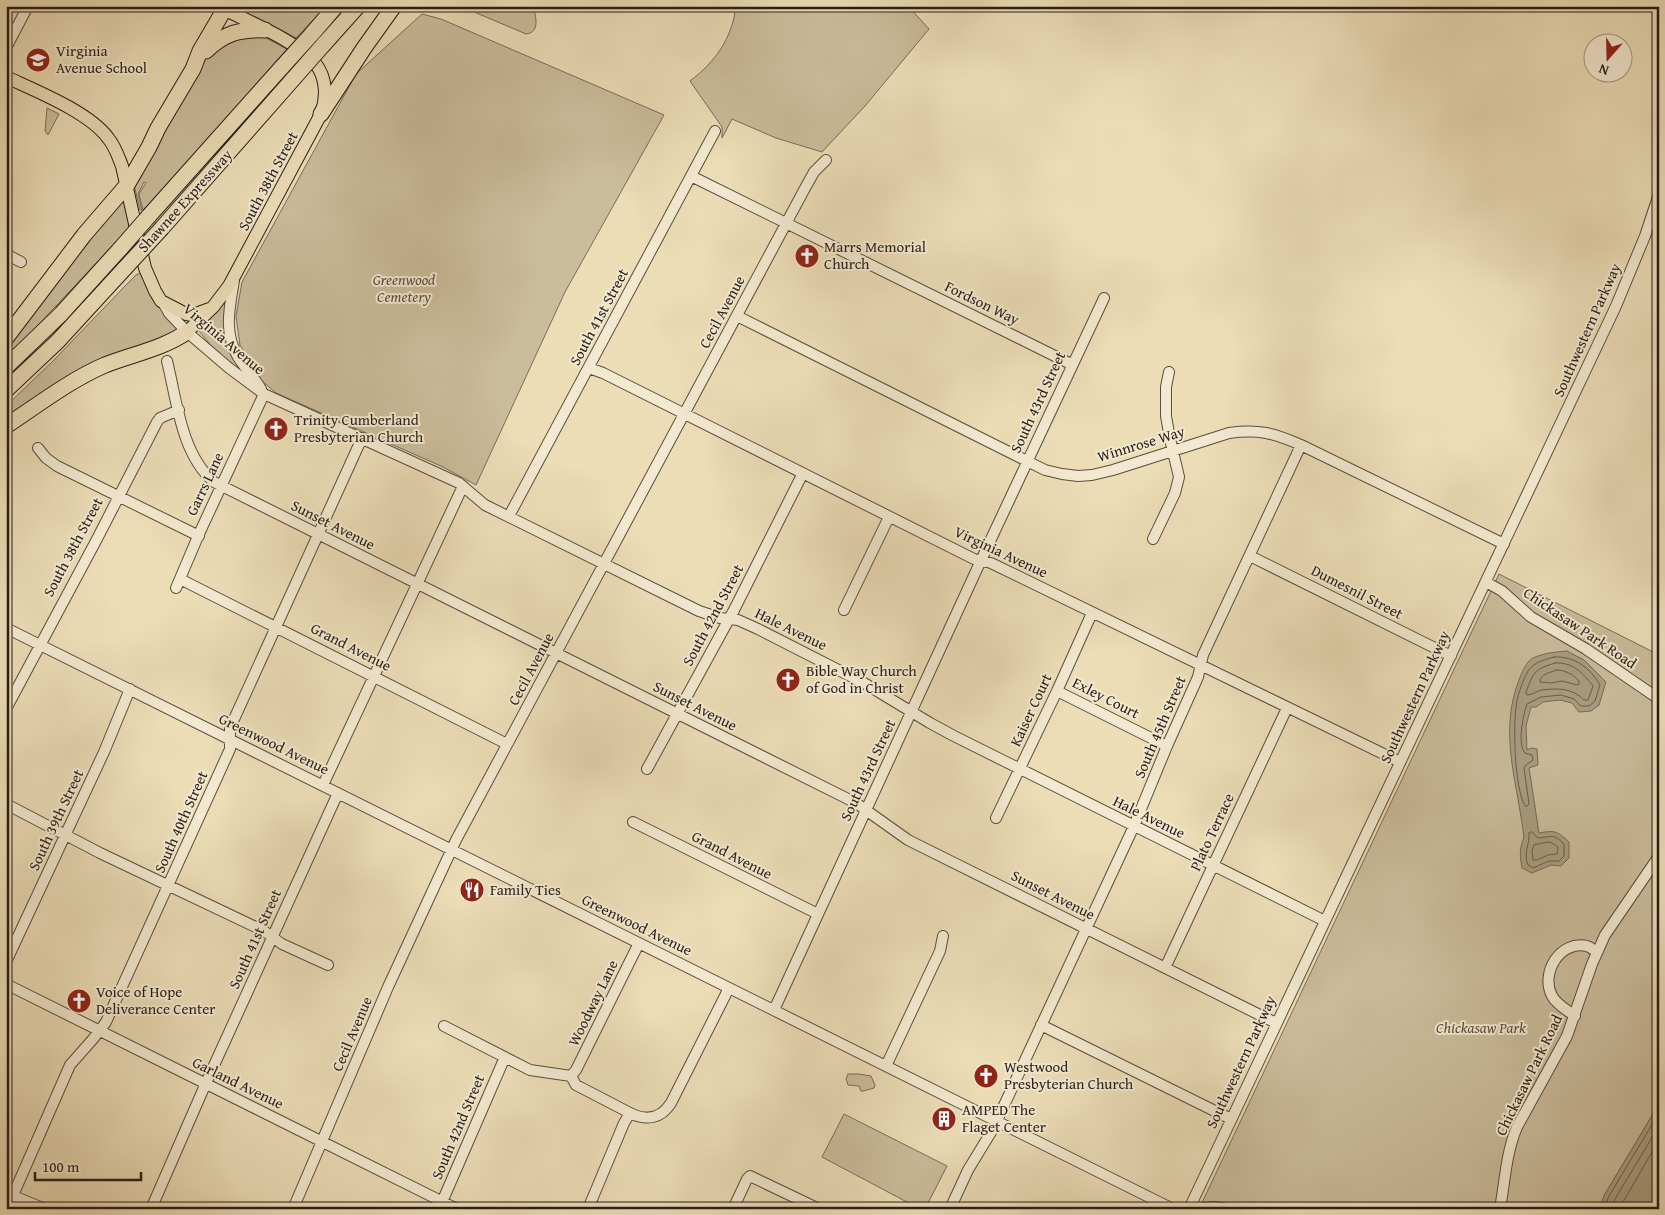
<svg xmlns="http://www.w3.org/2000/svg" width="1665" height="1215" font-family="'Gentium Book Plus',serif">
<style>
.green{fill:#cbbc9c;stroke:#7a6c59}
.water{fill:#a99c80;stroke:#756956}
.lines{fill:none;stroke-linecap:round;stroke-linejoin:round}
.shore{stroke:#685c4b;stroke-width:1}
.minor-casing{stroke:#594d3e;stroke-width:12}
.major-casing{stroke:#281d16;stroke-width:14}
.highway-casing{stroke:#281d16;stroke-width:17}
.minor{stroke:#f3e9d0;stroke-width:10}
.major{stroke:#ecddb7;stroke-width:12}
.highway{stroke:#ecddb7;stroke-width:15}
.highway-bridge-casing{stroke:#281d16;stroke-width:17;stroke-linecap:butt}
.highway-bridge{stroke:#ecddb7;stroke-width:15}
.labels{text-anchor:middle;stroke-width:4;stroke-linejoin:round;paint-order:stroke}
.poi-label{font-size:15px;fill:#281d16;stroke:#f3e9d0;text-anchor:start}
.street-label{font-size:15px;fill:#281d16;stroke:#f3e9d0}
.park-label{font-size:15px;font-style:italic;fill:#594d3e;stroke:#f3e9d0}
</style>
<rect width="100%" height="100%" fill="#ecddb7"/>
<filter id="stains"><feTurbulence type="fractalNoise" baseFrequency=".004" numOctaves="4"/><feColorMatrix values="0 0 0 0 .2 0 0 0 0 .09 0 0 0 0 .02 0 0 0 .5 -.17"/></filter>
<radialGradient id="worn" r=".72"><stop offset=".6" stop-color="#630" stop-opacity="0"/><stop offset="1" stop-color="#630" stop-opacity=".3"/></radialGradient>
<path class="green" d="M 241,6 L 326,6 L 296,38 L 241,10 L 239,8 Z
M 460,6 L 534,6 C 535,17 541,32 526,34 Z
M 736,6 L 908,6 L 929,29 L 865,106 L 822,152 L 776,138 L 732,119 L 722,138 L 722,127 L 690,81 C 715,62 732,39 736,6 Z
M 422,14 L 441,19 L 664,115 L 565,292 L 476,485 L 443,467 L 276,393 L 262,381 L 240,345 L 236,316 L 242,282 L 356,74 Z
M 260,35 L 287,49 L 161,192 L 143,210 L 139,194 L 146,183 L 144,182 L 138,194 L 142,210 L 140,210 L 134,185 L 204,59 L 219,42 Z
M 47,108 L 59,114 L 48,135 L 45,131 Z
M 122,200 L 124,201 L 130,227 L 24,340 L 6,357 L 6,348 L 67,266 Z
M 141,273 C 150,298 161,312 180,329 L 6,423 L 6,406 L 52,362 L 126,285 L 136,275 Z
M 226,300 L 225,311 L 249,379 L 213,348 L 199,331 L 208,318 Z
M 1499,574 L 1659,655 L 1659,1104 L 1605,1194 L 1599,1209 L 1199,1209 Z
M 848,1074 L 859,1074 L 871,1076 L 875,1085 L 874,1088 L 863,1091 L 861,1091 L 859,1086 L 848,1085 L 846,1079 Z
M 844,1114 L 947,1166 L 925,1209 L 920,1209 L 822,1157 Z"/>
<path class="water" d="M 1567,651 L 1584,660 L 1606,682 L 1599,705 L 1591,711 L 1579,712 L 1572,703 L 1560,700 L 1543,702 L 1536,707 L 1531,707 L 1526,726 L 1527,750 L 1531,748 L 1537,749 L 1538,765 L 1529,768 L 1539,833 C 1555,830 1557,831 1569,842 L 1569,858 L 1561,866 L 1551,865 L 1532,873 L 1522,868 C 1520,857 1519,848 1524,838 C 1518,784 1498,733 1519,680 C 1522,672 1526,662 1533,658 C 1544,653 1555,652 1567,651 Z
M 1659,1104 L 1659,1209 L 1599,1209 L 1605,1194 Z"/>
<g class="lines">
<path class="shore" d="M 1554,657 C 1575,656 1590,668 1600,685 L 1595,701 L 1589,706 L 1581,706 L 1574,699 L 1561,695 L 1541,697 L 1527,704 C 1523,716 1517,743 1525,753 L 1532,755 L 1533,760 L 1526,765 L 1524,768 L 1529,804 L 1526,807 C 1514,792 1512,716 1518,696 C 1520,689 1524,678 1528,671 C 1534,662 1544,660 1554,657 Z
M 1555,663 C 1573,662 1583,673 1593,686 L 1588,700 L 1584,700 C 1572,688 1558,688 1542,690 C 1536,691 1533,695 1527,695 L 1526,692 C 1534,672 1533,670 1555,663 Z
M 1556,670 C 1565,670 1573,674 1579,681 L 1579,684 L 1577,685 L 1562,681 L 1551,683 L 1540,682 C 1540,674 1550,673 1556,670 Z
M 1532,832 L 1538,838 C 1552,837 1553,833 1564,844 L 1564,856 L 1559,861 L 1549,861 L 1533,868 L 1528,865 C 1523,852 1530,845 1529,833 Z
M 1550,842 L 1558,847 L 1557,854 L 1548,855 L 1537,860 L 1533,860 L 1532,851 L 1534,845 Z
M 1604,1209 L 1609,1196 L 1659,1113
M 1611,1209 L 1615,1199 L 1659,1126
M 1619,1209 L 1659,1140"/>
<defs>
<path id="minor" d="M 6,48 L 28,6
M 691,176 L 1071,364
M 6,254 L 21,262
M 234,280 C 230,307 223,331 238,357 C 245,368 254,377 261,389
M 162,301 L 169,313 L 187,332 L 229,368 L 264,394 L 459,483 L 485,505 L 699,611 L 720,618 L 738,620 L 758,629 L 864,683 L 930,723 L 954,736 L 1325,921
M 737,316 L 1045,470 L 1062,474 L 1078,476 L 1092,475 L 1113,470 L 1229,433 C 1259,429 1274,433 1301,445 L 1504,544
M 167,361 C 177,401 181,454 214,482 L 856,803 L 908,840 L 1276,1023
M 589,368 L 603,373 L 974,559 L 991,563 L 1400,762
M 38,448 L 46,458 L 57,466 L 199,536
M 509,516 L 715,131
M 1153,539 L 1175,493 L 1179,477 L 1170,439 L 1166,416 L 1166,387 L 1169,372
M 1250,556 L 1451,656
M 180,579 L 507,744
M 1486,582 L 1502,591 L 1531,617 L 1586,649 L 1659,699
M 176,588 L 199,534 L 264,394
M 844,610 L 889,517
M 6,628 L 1173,1209
M 1057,691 L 1167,746
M 6,709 L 97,539 L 157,422 L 160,418 L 179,410
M 647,769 L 734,610 L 803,473
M 323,785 L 463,486
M 6,804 L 100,853 L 264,931 L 282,944 L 328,965
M 996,818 L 1057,691 L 1092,613
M 633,822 L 818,914
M 6,962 L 104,752 L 130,689
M 1165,968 L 1287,708
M 6,984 L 457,1209
M 774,1010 L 977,569 L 1104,298
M 1575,1016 C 1567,1010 1557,1005 1552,996 C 1540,973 1560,940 1587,946 C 1590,947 1594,950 1597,952
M 1041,1025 L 1231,1119
M 444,1026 L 530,1070 L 571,1076 L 576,1085 L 630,1113 C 646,1121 661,1119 671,1103 L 729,988
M 886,1066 L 940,951 L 943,936
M 571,1076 L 576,1070 L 639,943
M 6,1193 L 45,1209
M 7,1209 L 70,1065 L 93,1039 L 106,1022 L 230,749 L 230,728 L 362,438
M 151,1209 L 206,1083 L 338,793
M 293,1209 L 388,987 L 456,840 L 804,190 L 814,172 L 826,160
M 439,1209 L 505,1057
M 588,1209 L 624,1123 L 630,1113
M 733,1209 L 747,1179 L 750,1176 L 819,1209
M 950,1209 L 968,1170 L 993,1129 L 1134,826 L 1167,746 L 1198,677 L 1203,655 L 1301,445
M 1189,1209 L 1616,306 L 1645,236 L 1659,194
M 1202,1209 L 1213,1207 L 1230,1209
M 1500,1209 C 1505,1181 1506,1153 1517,1127 L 1567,1036 L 1592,964 L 1605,935 L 1659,856"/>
<path id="major" d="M 6,77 C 36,91 89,112 108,138 C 115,146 118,156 122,166 L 145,268 L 155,291 L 161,301 L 186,314 L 193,315 L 209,309
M 187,332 L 213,307 L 229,286 L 321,114 C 327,98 327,78 315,63 C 294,39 246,21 218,6"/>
<path id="highway" d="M 311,35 L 336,6
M 324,44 L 358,6
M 206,51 C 224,33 240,29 265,30
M 321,114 L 364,48 L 394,6
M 148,217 L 282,67
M 162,228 L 294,78
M 6,338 L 84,235 L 127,185 L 149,147 L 158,128 L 193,69 L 200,51 L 224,10 L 231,6
M 6,367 L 61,314 L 120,249
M 6,390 L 58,341 L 125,268
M 6,426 C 38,405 70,380 105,365 C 133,354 162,349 187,332"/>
</defs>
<use href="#minor" class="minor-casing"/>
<use href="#major" class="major-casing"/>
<use href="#highway" class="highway-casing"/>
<use href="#minor" class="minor"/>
<use href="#major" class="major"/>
<use href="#highway" class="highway"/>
<defs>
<path id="highway-bridge" d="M 282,67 L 311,35
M 294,78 L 324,44
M 120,249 L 148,217
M 125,268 L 162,228"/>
</defs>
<use href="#highway-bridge" class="highway-bridge-casing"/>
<use href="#highway-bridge" class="highway-bridge"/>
</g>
<defs>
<symbol id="school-disc" viewBox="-11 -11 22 22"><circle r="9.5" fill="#8f2418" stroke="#f3e9d0"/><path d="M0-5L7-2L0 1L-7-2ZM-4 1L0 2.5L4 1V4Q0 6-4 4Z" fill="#fff"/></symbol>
<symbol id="church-disc" viewBox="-11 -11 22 22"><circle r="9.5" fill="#8f2418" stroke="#f3e9d0"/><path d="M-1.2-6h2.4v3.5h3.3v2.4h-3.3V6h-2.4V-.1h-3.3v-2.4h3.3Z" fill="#fff"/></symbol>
<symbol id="restaurant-disc" viewBox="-11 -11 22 22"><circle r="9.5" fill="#8f2418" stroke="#f3e9d0"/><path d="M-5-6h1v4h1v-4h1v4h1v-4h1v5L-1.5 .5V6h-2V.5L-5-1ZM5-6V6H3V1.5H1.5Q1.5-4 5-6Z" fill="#fff"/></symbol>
<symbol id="building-disc" viewBox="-11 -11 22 22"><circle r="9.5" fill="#8f2418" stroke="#f3e9d0"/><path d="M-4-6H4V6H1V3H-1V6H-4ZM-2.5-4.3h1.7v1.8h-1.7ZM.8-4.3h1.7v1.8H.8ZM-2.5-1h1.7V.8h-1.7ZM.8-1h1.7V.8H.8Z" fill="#fff"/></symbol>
</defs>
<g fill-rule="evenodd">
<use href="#school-disc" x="24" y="46" width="28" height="28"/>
<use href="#church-disc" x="793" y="242" width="28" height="28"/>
<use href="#church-disc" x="262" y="415" width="28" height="28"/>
<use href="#church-disc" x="774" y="666" width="28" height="28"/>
<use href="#restaurant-disc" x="458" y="876" width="28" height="28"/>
<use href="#church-disc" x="65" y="987" width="28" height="28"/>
<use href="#church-disc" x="972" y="1062" width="28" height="28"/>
<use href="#building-disc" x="930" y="1105" width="28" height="28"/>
</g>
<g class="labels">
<g class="poi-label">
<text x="56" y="56">Virginia<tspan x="56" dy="17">Avenue School</tspan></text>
<text x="824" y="252">Marrs Memorial<tspan x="824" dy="17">Church</tspan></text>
<text x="294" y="425">Trinity Cumberland<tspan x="294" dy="17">Presbyterian Church</tspan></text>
<text x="806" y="676">Bible Way Church<tspan x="806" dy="17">of God in Christ</tspan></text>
<text x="490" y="895">Family Ties</text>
<text x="96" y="997">Voice of Hope<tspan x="96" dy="17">Deliverance Center</tspan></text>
<text x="1004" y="1072">Westwood<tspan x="1004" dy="17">Presbyterian Church</tspan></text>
<text x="962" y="1115">AMPED The<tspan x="962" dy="17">Flaget Center</tspan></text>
</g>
<g class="street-label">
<text transform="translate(268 181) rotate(-62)" y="5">South 38th Street</text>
<text transform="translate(185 201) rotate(-48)" y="5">Shawnee Expressway</text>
<text transform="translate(982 303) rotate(26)" y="5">Fordson Way</text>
<text transform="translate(722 312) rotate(-62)" y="5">Cecil Avenue</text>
<text transform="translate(599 317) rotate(-62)" y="5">South 41st Street</text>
<text transform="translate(1587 330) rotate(-66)" y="5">Southwestern Parkway</text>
<text transform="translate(224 339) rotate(40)" y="5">Virginia Avenue</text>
<text transform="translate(1038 402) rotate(-65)" y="5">South 43rd Street</text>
<text transform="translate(1141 444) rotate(-17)" y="5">Winnrose Way</text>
<text transform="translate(205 484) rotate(-65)" y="5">Garrs Lane</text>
<text transform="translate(333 525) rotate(27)" y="5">Sunset Avenue</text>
<text transform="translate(73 547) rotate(-62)" y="5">South 38th Street</text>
<text transform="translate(1001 552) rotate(25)" y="5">Virginia Avenue</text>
<text transform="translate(1357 592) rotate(27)" y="5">Dumesnil Street</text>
<text transform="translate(713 615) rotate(-62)" y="5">South 42nd Street</text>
<text transform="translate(1580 628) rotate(34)" y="5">Chickasaw Park Road</text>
<text transform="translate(791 629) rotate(26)" y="5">Hale Avenue</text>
<text transform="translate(351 647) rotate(27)" y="5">Grand Avenue</text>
<text transform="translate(531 669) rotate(-62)" y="5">Cecil Avenue</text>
<text transform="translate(1415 697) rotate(-65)" y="5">Southwestern Parkway</text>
<text transform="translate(1106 698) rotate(27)" y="5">Exley Court</text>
<text transform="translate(695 706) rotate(27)" y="5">Sunset Avenue</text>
<text transform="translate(1031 710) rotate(-65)" y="5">Kaiser Court</text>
<text transform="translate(1160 727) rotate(-67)" y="5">South 45th Street</text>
<text transform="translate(274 744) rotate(26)" y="5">Greenwood Avenue</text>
<text transform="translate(868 770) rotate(-65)" y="5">South 43rd Street</text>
<text transform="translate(1149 817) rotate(26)" y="5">Hale Avenue</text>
<text transform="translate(56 820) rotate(-65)" y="5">South 39th Street</text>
<text transform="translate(181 822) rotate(-66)" y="5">South 40th Street</text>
<text transform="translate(1212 832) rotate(-65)" y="5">Plato Terrace</text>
<text transform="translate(732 855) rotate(27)" y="5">Grand Avenue</text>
<text transform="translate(1053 895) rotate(27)" y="5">Sunset Avenue</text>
<text transform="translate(637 925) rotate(26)" y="5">Greenwood Avenue</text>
<text transform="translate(255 939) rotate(-66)" y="5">South 41st Street</text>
<text transform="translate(593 1003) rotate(-64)" y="5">Woodway Lane</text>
<text transform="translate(352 1034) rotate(-67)" y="5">Cecil Avenue</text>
<text transform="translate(1241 1062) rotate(-65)" y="5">Southwestern Parkway</text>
<text transform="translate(1529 1075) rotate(-64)" y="5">Chickasaw Park Road</text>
<text transform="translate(238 1083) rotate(26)" y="5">Garland Avenue</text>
<text transform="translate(458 1127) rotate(-67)" y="5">South 42nd Street</text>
</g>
<g class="park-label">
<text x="404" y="285">Greenwood<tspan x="404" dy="17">Cemetery</tspan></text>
<text x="1481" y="1033">Chickasaw Park</text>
</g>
</g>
<rect width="1665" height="1215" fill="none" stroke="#ecddb7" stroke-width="25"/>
<rect x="8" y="8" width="1650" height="1200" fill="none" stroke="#281d16" stroke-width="2.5"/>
<rect x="12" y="12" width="1640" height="1190" fill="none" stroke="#281d16"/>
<g transform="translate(1608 58) rotate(200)"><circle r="24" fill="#f3e9d0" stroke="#a29786"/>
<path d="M0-4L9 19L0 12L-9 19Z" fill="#8f2418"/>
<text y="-8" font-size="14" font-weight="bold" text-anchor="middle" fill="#281d16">N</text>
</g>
<path d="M35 1172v8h106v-8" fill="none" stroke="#281d16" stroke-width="2.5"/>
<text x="42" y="1172" font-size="15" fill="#281d16" stroke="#f3e9d0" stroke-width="4" paint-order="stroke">100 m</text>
<rect width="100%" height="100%" filter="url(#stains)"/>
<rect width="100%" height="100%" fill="url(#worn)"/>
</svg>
